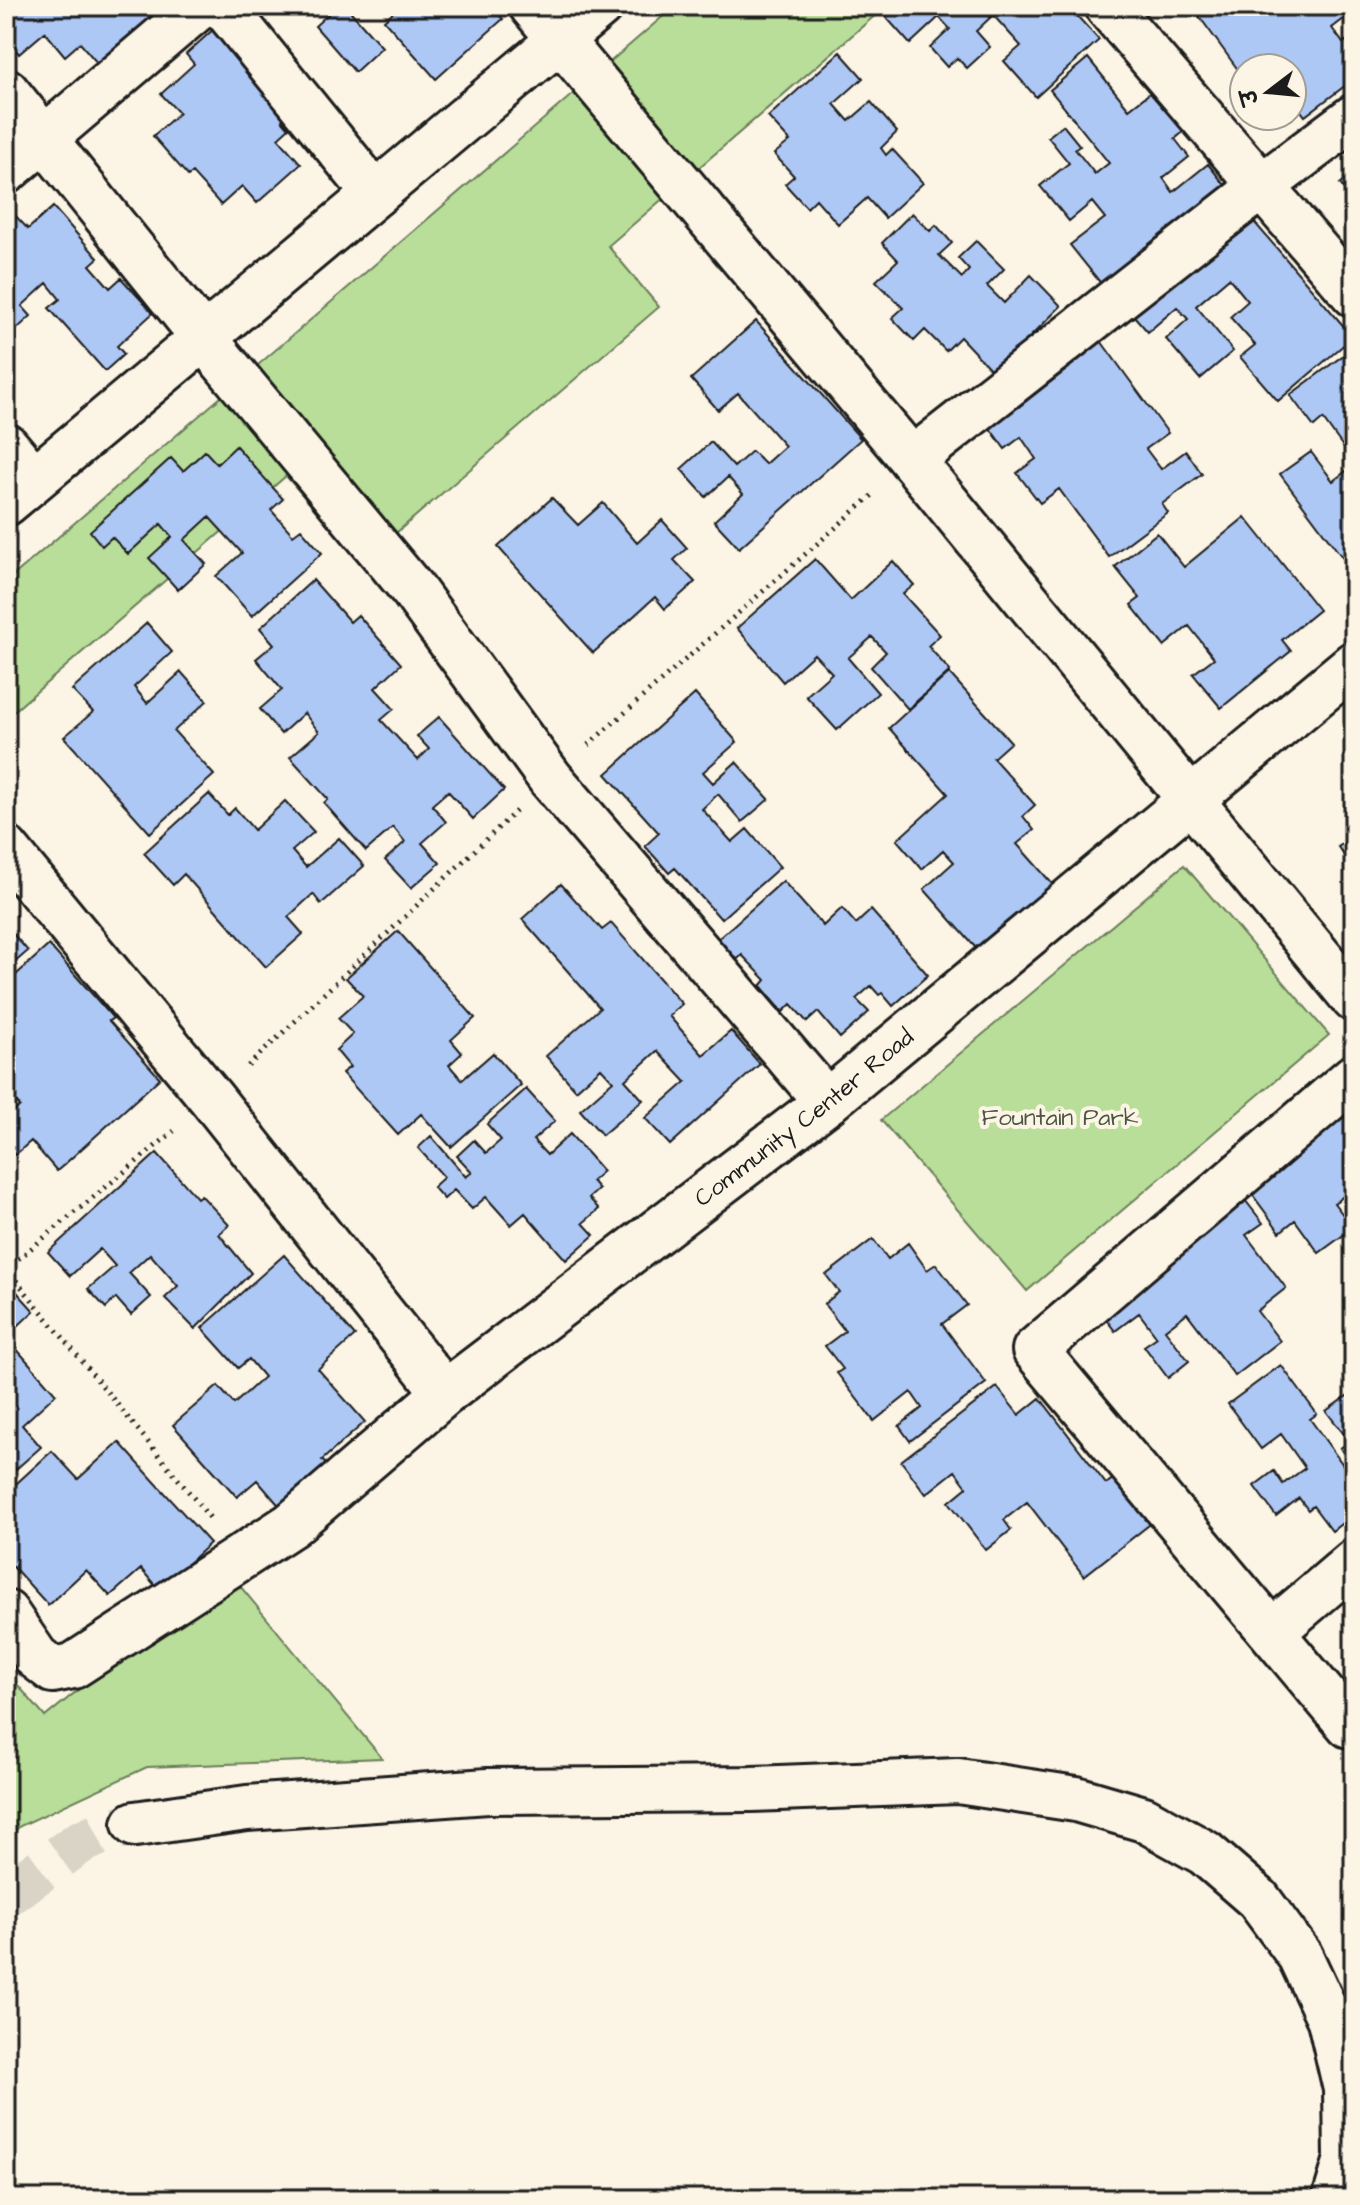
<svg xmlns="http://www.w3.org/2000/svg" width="1360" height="2205" font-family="'Architects Daughter','Playpen Sans Deva',sans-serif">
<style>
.green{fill:#b9de99;stroke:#6a7d5a;stroke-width:2}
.building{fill:#aec8f6;stroke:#1c1c1c;stroke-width:2}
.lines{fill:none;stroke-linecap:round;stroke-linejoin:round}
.highway-tunnel{stroke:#dad4c7;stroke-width:44;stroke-dasharray:44 22;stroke-linecap:butt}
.street-casing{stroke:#1c1c1c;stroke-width:50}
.highway-casing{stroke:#1c1c1c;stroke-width:50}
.path{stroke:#1c1c1c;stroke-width:5;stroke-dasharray:2 6;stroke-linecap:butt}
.street{stroke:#fcf5e5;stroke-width:44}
.highway{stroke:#fcf5e5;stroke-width:44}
.labels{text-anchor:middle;stroke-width:8;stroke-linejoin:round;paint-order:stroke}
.street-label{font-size:24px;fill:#1c1c1c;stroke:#fcf5e5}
.park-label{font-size:24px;fill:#4b5642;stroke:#fcf5e5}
</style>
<rect width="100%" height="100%" fill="#fcf5e5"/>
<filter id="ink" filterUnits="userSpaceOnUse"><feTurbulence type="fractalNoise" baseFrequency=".0125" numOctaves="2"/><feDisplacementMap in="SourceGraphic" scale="16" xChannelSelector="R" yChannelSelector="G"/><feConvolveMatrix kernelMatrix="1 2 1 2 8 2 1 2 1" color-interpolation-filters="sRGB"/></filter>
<g filter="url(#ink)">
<path class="green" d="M 675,6 L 886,6 L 608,246 L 659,307 L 361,563 L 286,476 L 6,718 L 6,582 Z
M 1184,865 L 1329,1035 L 1027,1291 L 881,1120 Z
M 226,1569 L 382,1758 L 147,1767 L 20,1826 L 6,1839 L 6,1671 L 45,1717 Z"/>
<path class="building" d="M 6,6 L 165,6 L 177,19 L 110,78 L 80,43 L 65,56 L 45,32 L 19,54 L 6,39 Z
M 337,6 L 358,6 L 351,12 L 382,47 L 355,72 L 315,26 Z
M 400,6 L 491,6 L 503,19 L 436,79 L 384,20 Z
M 898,6 L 1068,6 L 1099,40 L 1036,97 L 1004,61 L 1021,46 L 993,15 L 976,31 L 990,47 L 967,68 L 957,58 L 947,67 L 930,48 L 950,29 L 939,17 L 910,44 L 886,17 Z
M 1204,6 L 1278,6 L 1283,12 L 1291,6 L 1354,6 L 1354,11 L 1332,28 L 1343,43 L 1354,35 L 1354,79 L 1305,116 L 1292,99 L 1292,68 L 1244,68 L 1244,78 L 1196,12 Z
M 226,18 L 295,108 L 282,120 L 289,128 L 278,138 L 301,164 L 257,203 L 242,186 L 221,205 L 192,173 L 188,176 L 153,136 L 179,113 L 161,94 L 194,64 L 186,54 Z
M 840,52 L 863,78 L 834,104 L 849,121 L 871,102 L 897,132 L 881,148 L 886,155 L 892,149 L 923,183 L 885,218 L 867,198 L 838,224 L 816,199 L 807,208 L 785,184 L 794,176 L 774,154 L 790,141 L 768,117 Z
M 1088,58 L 1129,109 L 1159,86 L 1190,126 L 1175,139 L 1189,157 L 1163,178 L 1173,192 L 1208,164 L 1233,195 L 1111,296 L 1070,245 L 1105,218 L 1092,202 L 1069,221 L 1040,186 L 1069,163 L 1048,137 L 1063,125 L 1080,146 L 1075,149 L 1095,174 L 1109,163 L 1050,90 Z
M 1354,173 L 1354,203 L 1340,184 Z
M 53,207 L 98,258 L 90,265 L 110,288 L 121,278 L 153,313 L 117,346 L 124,354 L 105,371 L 49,308 L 60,299 L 47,283 L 22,306 L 31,316 L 6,339 L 6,217 L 12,212 L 28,229 Z
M 1243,209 L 1353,337 L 1278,401 L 1240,357 L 1255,345 L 1230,317 L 1248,301 L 1229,278 L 1196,306 L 1233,351 L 1200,379 L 1166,339 L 1188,319 L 1177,307 L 1148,332 L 1127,308 Z
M 912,213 L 930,231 L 936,225 L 952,243 L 939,255 L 962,278 L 969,270 L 958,258 L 976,241 L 1004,269 L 987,286 L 1004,303 L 1031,275 L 1061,306 L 994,373 L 960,337 L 946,351 L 925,330 L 914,341 L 892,318 L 903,308 L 876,281 L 898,260 L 882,243 Z
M 756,321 L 861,439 L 739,548 L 714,521 L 743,494 L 728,477 L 706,497 L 681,469 L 711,442 L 734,467 L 752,451 L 765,464 L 785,446 L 738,393 L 718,410 L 691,379 Z
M 1093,330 L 1168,433 L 1146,449 L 1161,469 L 1186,451 L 1202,474 L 1162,504 L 1168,513 L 1109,557 L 1059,489 L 1040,503 L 1017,473 L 1036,459 L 1021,437 L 1005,449 L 989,427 L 1069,368 L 1059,355 Z
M 1345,354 L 1354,367 L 1354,462 L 1323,419 L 1314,427 L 1290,395 Z
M 236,446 L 283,499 L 271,510 L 293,535 L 301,529 L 322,553 L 252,616 L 216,576 L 242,553 L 209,517 L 184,540 L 206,564 L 178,590 L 149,558 L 172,537 L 161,524 L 128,554 L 112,537 L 102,546 L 90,531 L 171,458 L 183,471 L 205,451 L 217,464 Z
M 1311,452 L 1333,481 L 1354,465 L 1354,573 L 1280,474 Z
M 552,498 L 578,525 L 603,503 L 637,543 L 662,520 L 687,548 L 674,560 L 695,582 L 665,609 L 655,597 L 593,653 L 498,547 Z
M 1245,517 L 1319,610 L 1282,640 L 1291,651 L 1221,708 L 1193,674 L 1214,658 L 1189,626 L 1164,646 L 1131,605 L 1140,598 L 1115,567 L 1157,533 L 1184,567 Z
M 815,559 L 851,600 L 893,561 L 914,585 L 903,594 L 940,635 L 928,646 L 950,671 L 908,709 L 871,667 L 886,652 L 872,637 L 848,658 L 878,693 L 837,730 L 806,696 L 832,673 L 814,654 L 783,682 L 737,628 Z
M 313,580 L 350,622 L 358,615 L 401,664 L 375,688 L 394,709 L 381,720 L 418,760 L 429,749 L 417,736 L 439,717 L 504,790 L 473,819 L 448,791 L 432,805 L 446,822 L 422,843 L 440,863 L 411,888 L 385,860 L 405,842 L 393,827 L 366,851 L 324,803 L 328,799 L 290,757 L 319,732 L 304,713 L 281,734 L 260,709 L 282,690 L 256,659 L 274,644 L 260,628 Z
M 147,623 L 172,652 L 134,687 L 147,703 L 181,672 L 207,701 L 174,731 L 214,775 L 150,833 L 64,737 L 93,712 L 72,690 Z
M 949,673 L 1011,742 L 993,758 L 1035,805 L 1023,816 L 1034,830 L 1017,844 L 1056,888 L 982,955 L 924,889 L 954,862 L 943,850 L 922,869 L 897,840 L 948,794 L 889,728 Z
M 695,694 L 737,742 L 703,772 L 713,783 L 736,762 L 769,799 L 742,822 L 718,794 L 702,809 L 732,842 L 747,829 L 780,867 L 721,919 L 675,868 L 669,873 L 645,846 L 659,833 L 606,774 Z
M 209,794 L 228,815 L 235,808 L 254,830 L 285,801 L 314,832 L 292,851 L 306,867 L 339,838 L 364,866 L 321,904 L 313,894 L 288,917 L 303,934 L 266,967 L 184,874 L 173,885 L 144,853 Z
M 1354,836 L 1354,869 L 1338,847 Z
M 783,881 L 823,926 L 842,908 L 856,924 L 871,910 L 928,975 L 893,1006 L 882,993 L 879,995 L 871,986 L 856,999 L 869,1012 L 840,1038 L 818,1012 L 807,1022 L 791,1004 L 783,1012 L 761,986 L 766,980 L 742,955 L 729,967 L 710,946 Z
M 561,884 L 602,930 L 611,923 L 682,1004 L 669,1016 L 703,1055 L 731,1031 L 760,1064 L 670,1145 L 645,1118 L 686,1082 L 657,1051 L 625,1080 L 643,1100 L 602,1135 L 580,1110 L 613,1081 L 601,1068 L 576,1090 L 546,1056 L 600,1008 L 522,919 Z
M 6,926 L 28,951 L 6,970 Z
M 398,931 L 475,1018 L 451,1040 L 462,1053 L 449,1065 L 462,1080 L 493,1053 L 521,1085 L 451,1147 L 421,1114 L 398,1135 L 342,1073 L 350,1067 L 336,1050 L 353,1034 L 338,1018 L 363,996 L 346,978 Z
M 49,945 L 113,1018 L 109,1021 L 160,1078 L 57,1171 L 31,1141 L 15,1155 L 6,1146 L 6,1119 L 20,1106 L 8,1092 L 6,1093 L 6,984 Z
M 526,1089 L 555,1121 L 533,1140 L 547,1155 L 570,1134 L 603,1171 L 592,1181 L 599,1189 L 589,1198 L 599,1209 L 583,1223 L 594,1235 L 566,1260 L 525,1213 L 511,1225 L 486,1197 L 472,1209 L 454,1190 L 444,1199 L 433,1187 L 444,1177 L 418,1148 L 431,1136 L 466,1177 L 472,1172 L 457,1156 L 474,1140 L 486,1153 L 501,1140 L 487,1124 Z
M 1354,1098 L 1354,1195 L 1351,1191 L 1334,1203 L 1353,1228 L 1319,1253 L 1295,1220 L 1280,1232 L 1243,1182 Z
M 157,1153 L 197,1198 L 201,1195 L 229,1225 L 219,1234 L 251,1273 L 195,1329 L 165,1298 L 178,1286 L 150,1254 L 129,1273 L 151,1297 L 131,1315 L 116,1298 L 106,1308 L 88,1289 L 115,1266 L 100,1249 L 70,1276 L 48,1252 Z
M 1245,1200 L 1263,1223 L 1246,1235 L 1286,1288 L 1257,1311 L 1280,1341 L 1235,1376 L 1187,1313 L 1165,1330 L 1189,1361 L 1168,1378 L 1144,1346 L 1157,1337 L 1139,1313 L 1115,1331 L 1099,1310 Z
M 873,1239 L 888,1259 L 908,1243 L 927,1270 L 936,1264 L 967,1305 L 942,1324 L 986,1383 L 910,1441 L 899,1426 L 922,1408 L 911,1392 L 874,1421 L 837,1373 L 843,1369 L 825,1346 L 845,1331 L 824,1304 L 839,1292 L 826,1275 Z
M 284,1255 L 355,1336 L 318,1369 L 365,1422 L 322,1460 L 336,1475 L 289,1517 L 257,1480 L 237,1497 L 173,1425 L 218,1386 L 234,1404 L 264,1377 L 249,1359 L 238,1368 L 202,1328 Z
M 7,1281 L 34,1311 L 6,1337 L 6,1283 Z
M 6,1337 L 56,1394 L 22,1425 L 41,1447 L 6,1478 Z
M 1281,1365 L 1317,1414 L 1310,1419 L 1346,1469 L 1352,1464 L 1340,1448 L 1350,1442 L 1326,1411 L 1354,1391 L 1354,1514 L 1332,1531 L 1313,1506 L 1308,1510 L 1299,1498 L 1276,1516 L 1254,1486 L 1274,1471 L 1283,1484 L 1305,1468 L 1281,1434 L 1261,1449 L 1228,1404 Z
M 997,1387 L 1019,1415 L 1040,1398 L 1106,1484 L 1119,1474 L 1154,1521 L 1084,1576 L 1027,1502 L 1004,1520 L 1011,1530 L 986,1550 L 949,1502 L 967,1487 L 955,1471 L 926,1494 L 901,1461 Z
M 119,1442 L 210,1543 L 159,1590 L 141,1569 L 110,1596 L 86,1570 L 48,1605 L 6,1559 L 6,1493 L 52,1451 L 78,1479 Z"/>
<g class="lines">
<path class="highway-tunnel" d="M 6,1895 L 79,1843 L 105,1831 L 135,1824"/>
<defs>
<g id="street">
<path d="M 223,6 L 375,194"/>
<path d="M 532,6 L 912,460 L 1354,999"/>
<path d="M 1107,6 L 1354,294"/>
<path d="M 6,91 L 203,337 L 413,590 L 550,778 L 827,1102"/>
<path d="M 6,171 L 200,6"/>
<path d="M 6,446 L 34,479"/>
<path d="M 912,460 L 1262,186 L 1354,117"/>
<path d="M 6,503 L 600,6"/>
<path d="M 6,849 L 212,1099 L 445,1393"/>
<path id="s1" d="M 6,1613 L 36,1657 L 53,1670 L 73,1666 L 291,1525 L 445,1393 L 827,1102 L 1354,664"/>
<path d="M 1272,1632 L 1354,1562"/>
<path d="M 1349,1725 L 1035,1350 L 1354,1077"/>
</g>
<path id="highway" d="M 135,1824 L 247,1808 L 488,1791 L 751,1789 L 958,1781 L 1076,1799 L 1144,1819 L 1205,1853 L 1258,1899 L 1300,1956 L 1330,2020 L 1346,2089 L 1347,2159 L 1335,2199"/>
</defs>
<use href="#street" class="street-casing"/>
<use href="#highway" class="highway-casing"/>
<path class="path" d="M 588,745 L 875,493
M 248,1066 L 516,811
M 6,1268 L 210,1518
M 6,1269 L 174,1131"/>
<use href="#street" class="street"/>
<use href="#highway" class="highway"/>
</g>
</g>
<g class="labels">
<g class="street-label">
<text dy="8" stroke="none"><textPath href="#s1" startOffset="1010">Community Center Road</textPath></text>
</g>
<g class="park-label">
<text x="1060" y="1125">Fountain Park</text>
</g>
</g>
<rect width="1360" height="2205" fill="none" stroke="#fcf5e5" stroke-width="32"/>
<rect x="16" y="16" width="1328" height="2173" fill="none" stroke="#1c1c1c" stroke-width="3" filter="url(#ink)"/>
<g transform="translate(1268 92) rotate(254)"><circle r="38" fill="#fcf5e5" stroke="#a29e95" stroke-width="2"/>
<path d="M0-6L14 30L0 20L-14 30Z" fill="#1c1c1c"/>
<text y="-12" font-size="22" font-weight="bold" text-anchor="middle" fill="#1c1c1c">उ</text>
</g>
</svg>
